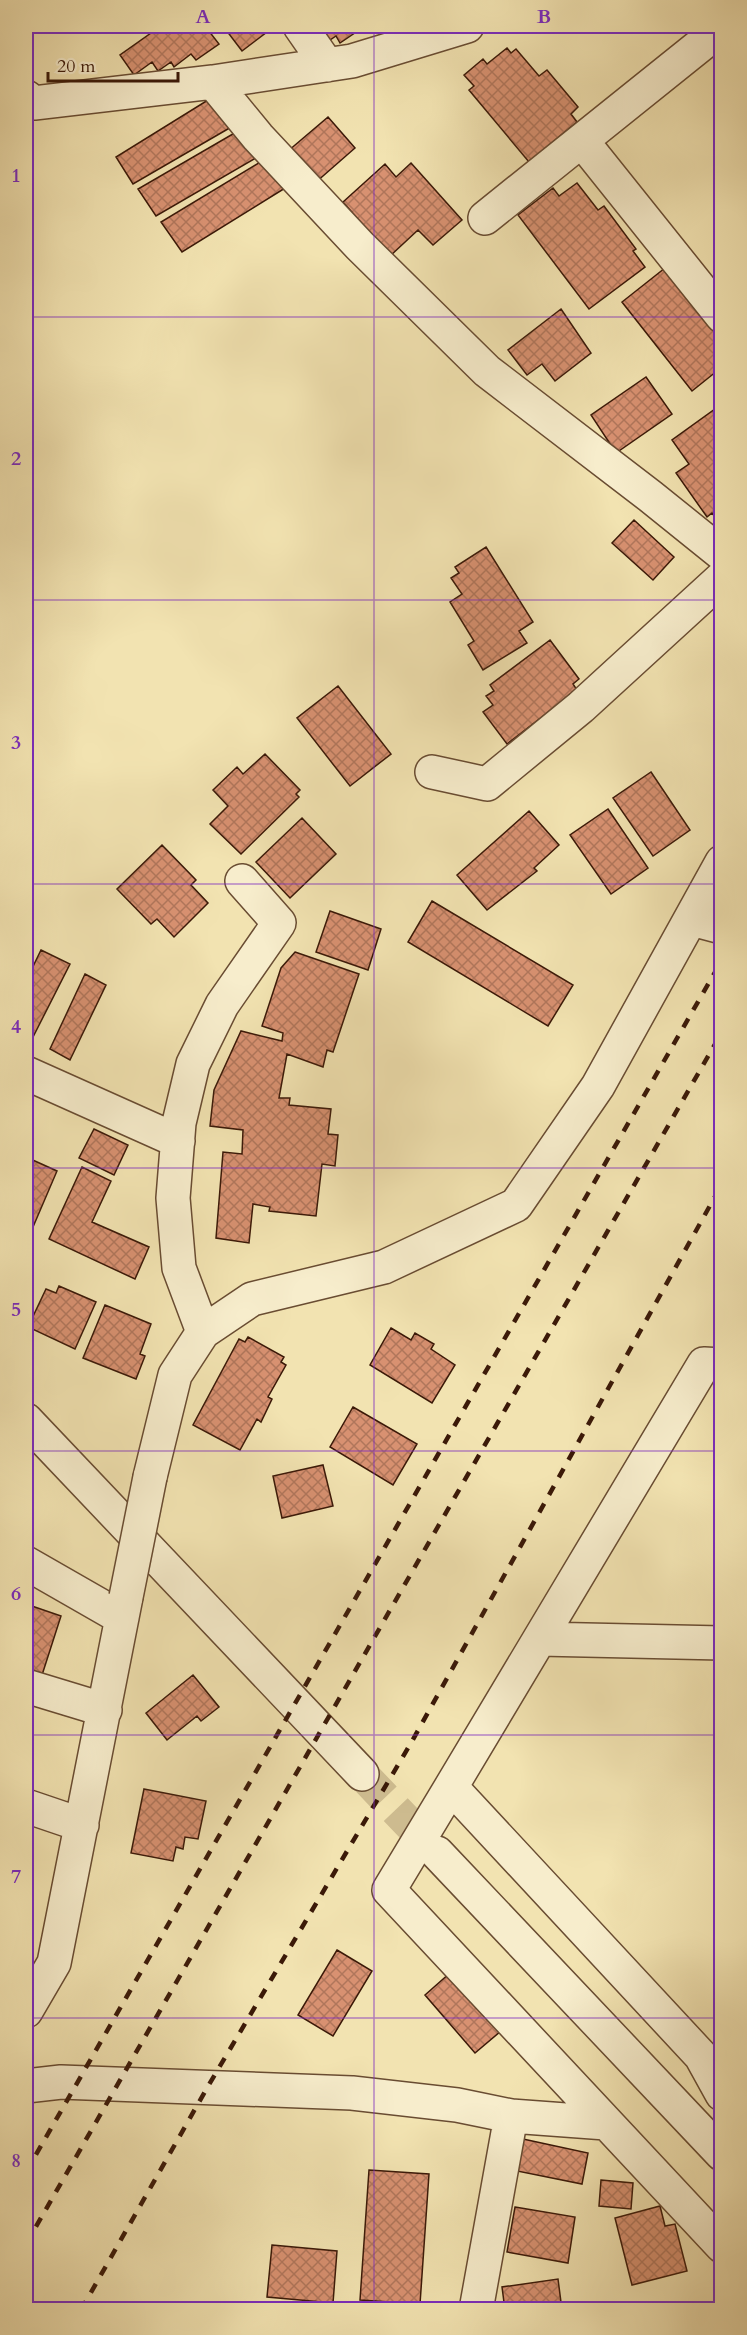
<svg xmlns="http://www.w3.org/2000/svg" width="747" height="2335" font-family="Cardo,serif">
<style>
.building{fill:url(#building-cross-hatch);stroke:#3b1908;stroke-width:1.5}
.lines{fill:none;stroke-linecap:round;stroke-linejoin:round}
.minor-tunnel{stroke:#cdbb8f;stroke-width:33;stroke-dasharray:33 16;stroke-linecap:butt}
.minor-casing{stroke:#694c32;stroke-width:36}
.minor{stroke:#f7edcc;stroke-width:33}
.rail{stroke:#3b1908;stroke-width:4.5;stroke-dasharray:10 10;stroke-linecap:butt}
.minor-bridge-casing{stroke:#694c32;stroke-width:36;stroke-linecap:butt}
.minor-bridge{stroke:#f7edcc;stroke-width:33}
.grid{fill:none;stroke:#7b2cbf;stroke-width:1.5;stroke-opacity:0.55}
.neatline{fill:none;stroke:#7b2cbf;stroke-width:2}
.grid-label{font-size:20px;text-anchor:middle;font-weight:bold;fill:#7b2cbf}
</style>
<defs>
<pattern id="building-cross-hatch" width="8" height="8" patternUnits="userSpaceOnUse" patternTransform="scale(1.5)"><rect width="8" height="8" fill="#d89171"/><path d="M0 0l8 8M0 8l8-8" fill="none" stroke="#b0765b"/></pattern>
</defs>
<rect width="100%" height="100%" fill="#f2e3b1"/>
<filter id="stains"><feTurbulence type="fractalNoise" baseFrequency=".00333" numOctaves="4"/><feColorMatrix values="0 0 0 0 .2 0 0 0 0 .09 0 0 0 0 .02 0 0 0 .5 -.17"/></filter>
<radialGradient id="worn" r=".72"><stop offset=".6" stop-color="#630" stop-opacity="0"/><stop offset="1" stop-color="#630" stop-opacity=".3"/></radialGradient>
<path class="building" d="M 161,26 L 205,26 L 219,44 L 196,60 L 191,54 L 174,67 L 171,62 L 158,71 L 152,62 L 134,75 L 120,55 Z
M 223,26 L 275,26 L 242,51 Z
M 320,26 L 365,26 L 340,43 L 336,36 L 330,40 Z
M 507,48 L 511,53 L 516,49 L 539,76 L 547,70 L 578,107 L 571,114 L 577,122 L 529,162 L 469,90 L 474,86 L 464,75 L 483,59 L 487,64 Z
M 208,100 L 233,126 L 133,184 L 116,157 Z
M 328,117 L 355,148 L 315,183 L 288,151 Z
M 238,131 L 261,155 L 156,216 L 138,189 Z
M 267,158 L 290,185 L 182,252 L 161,222 Z
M 411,163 L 462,220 L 433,245 L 418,230 L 390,256 L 343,202 L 385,164 L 396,177 Z
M 577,183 L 598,210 L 604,206 L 636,249 L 633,251 L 645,267 L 589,309 L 518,215 L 553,188 L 559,196 Z
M 665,268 L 722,341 L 722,367 L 692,391 L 622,302 Z
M 561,309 L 591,353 L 555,381 L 542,364 L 527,375 L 508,350 Z
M 646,377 L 672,414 L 616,453 L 591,415 Z
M 722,404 L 722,526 L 712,513 L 707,517 L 676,473 L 689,464 L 672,440 Z
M 634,520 L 674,557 L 653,580 L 612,543 Z
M 486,547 L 533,622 L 519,631 L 527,643 L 483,670 L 468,645 L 474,641 L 450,602 L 462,594 L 451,578 L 459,573 L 455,567 Z
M 550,640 L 579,679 L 573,684 L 577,690 L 507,744 L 483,712 L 493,705 L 486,696 L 494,691 L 490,685 Z
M 338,686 L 391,754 L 350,786 L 297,718 Z
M 265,754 L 300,790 L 296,794 L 299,797 L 241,854 L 210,824 L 228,806 L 213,790 L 237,767 L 243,774 Z
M 651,772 L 690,830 L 653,856 L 613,798 Z
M 608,809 L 648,868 L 611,894 L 570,835 Z
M 529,811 L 559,845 L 534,868 L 537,871 L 487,910 L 457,875 Z
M 302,818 L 336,854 L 290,898 L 256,862 Z
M 162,845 L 196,880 L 191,885 L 208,903 L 174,937 L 157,919 L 151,924 L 117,889 Z
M 432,901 L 573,985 L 548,1026 L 408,942 Z
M 330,911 L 381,929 L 368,970 L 316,952 Z
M 41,950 L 70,964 L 31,1041 L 26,1038 L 26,981 Z
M 295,952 L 359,974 L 333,1052 L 327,1050 L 323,1067 L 287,1054 L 279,1098 L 290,1098 L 289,1105 L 331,1109 L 328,1134 L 338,1135 L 335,1166 L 322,1164 L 316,1216 L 269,1211 L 270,1207 L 253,1204 L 249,1243 L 216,1238 L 223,1152 L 242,1154 L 243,1130 L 210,1126 L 214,1090 L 241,1031 L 282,1041 L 283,1033 L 262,1026 L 281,968 Z
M 85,974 L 106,985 L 70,1060 L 50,1049 Z
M 94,1129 L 128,1145 L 114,1175 L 79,1158 Z
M 26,1157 L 57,1171 L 30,1234 L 26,1232 Z
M 82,1167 L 111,1181 L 92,1222 L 149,1247 L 135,1279 L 49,1239 Z
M 59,1286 L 96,1302 L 75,1349 L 28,1327 L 46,1289 L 56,1293 Z
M 105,1305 L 151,1324 L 140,1354 L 145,1356 L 136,1379 L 83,1358 Z
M 391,1328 L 411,1340 L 415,1333 L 434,1344 L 431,1349 L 455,1365 L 432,1403 L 370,1365 Z
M 248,1337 L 284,1357 L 281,1362 L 286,1365 L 268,1397 L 272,1399 L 261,1422 L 257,1419 L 240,1450 L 193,1425 L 239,1339 L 245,1342 Z
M 353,1407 L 417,1444 L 393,1485 L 330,1447 Z
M 323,1465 L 333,1506 L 282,1518 L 273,1476 Z
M 26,1604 L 61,1616 L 42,1675 L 26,1670 Z
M 193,1675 L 219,1707 L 201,1721 L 197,1716 L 167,1740 L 146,1713 Z
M 144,1789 L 206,1801 L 198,1839 L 185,1837 L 183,1849 L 176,1847 L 173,1861 L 131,1853 Z
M 337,1950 L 372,1971 L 333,2036 L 298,2015 Z
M 451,1972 L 501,2031 L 475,2053 L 425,1995 Z
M 523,2139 L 588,2153 L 582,2184 L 517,2171 Z
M 369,2170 L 429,2174 L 420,2304 L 360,2300 Z
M 601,2180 L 633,2183 L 631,2209 L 599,2206 Z
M 660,2206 L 665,2226 L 675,2224 L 687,2271 L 632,2285 L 615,2218 Z
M 515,2207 L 575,2217 L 568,2263 L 507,2252 Z
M 272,2245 L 337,2251 L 333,2303 L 267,2297 Z
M 558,2279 L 562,2310 L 505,2310 L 502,2287 Z"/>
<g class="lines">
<path class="minor-tunnel" d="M 362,1774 L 437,1853"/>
<defs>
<path id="minor" d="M 300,26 L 327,65
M 213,82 L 258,137 L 360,246 L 487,371 L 650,496 L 722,554
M 26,97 L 34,103 L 213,82 L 352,61 L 467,26
M 582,141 L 722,316
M 485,218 L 713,35 L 705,26
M 432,772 L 487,784 L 581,707 L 722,578
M 692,919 L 722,927
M 26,1073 L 178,1141
M 203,1332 L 179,1268 L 173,1198 L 179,1123 L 193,1064 L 222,1005 L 279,923 L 242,881
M 26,1420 L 362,1774
M 150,1477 L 175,1375 L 203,1332 L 252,1299 L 384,1267 L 516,1205 L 598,1086 L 722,862
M 26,1563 L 122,1618
M 540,1639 L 722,1643
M 26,1686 L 105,1710
M 451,1787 L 704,1364 L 722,1365
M 26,1806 L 82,1825
M 437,1853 L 722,2154
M 26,2011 L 54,1963 L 126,1597
M 26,2086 L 61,2082 L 352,2093 L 457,2105 L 511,2116 L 606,2123
M 722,2094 L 701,2056 L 451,1787 L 389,1890 L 722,2246
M 476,2310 L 511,2116"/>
</defs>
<use href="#minor" class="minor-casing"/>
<use href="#minor" class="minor"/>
<path class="rail" d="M 26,2172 L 722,960
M 26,2244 L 722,1032
M 81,2310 L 207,2088 L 411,1743 L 722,1184"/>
<defs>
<path id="minor-bridge" d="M 126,1597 L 150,1477"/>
</defs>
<use href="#minor-bridge" class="minor-bridge-casing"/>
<use href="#minor-bridge" class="minor-bridge"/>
</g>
<path class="grid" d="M 374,26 L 374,2310M 26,317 L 722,317M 26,600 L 722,600M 26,884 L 722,884M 26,1168 L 722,1168M 26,1451 L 722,1451M 26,1735 L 722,1735M 26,2018 L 722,2018"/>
<rect width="747" height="2335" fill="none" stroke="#f2e3b1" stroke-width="66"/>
<path d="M48 72v9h130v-9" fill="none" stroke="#3b1908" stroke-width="3"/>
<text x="57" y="72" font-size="18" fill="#3b1908" stroke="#f7edcc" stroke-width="4.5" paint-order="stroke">20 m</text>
<rect x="33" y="33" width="681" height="2269" class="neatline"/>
<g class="grid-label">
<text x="203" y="23">A</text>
<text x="544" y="23">B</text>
<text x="16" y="182">1</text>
<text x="16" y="465">2</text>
<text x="16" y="749">3</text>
<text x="16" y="1033">4</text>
<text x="16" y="1316">5</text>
<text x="16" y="1600">6</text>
<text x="16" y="1883">7</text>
<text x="16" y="2167">8</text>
</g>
<rect width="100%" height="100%" filter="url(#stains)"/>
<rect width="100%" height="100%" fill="url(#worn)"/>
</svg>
